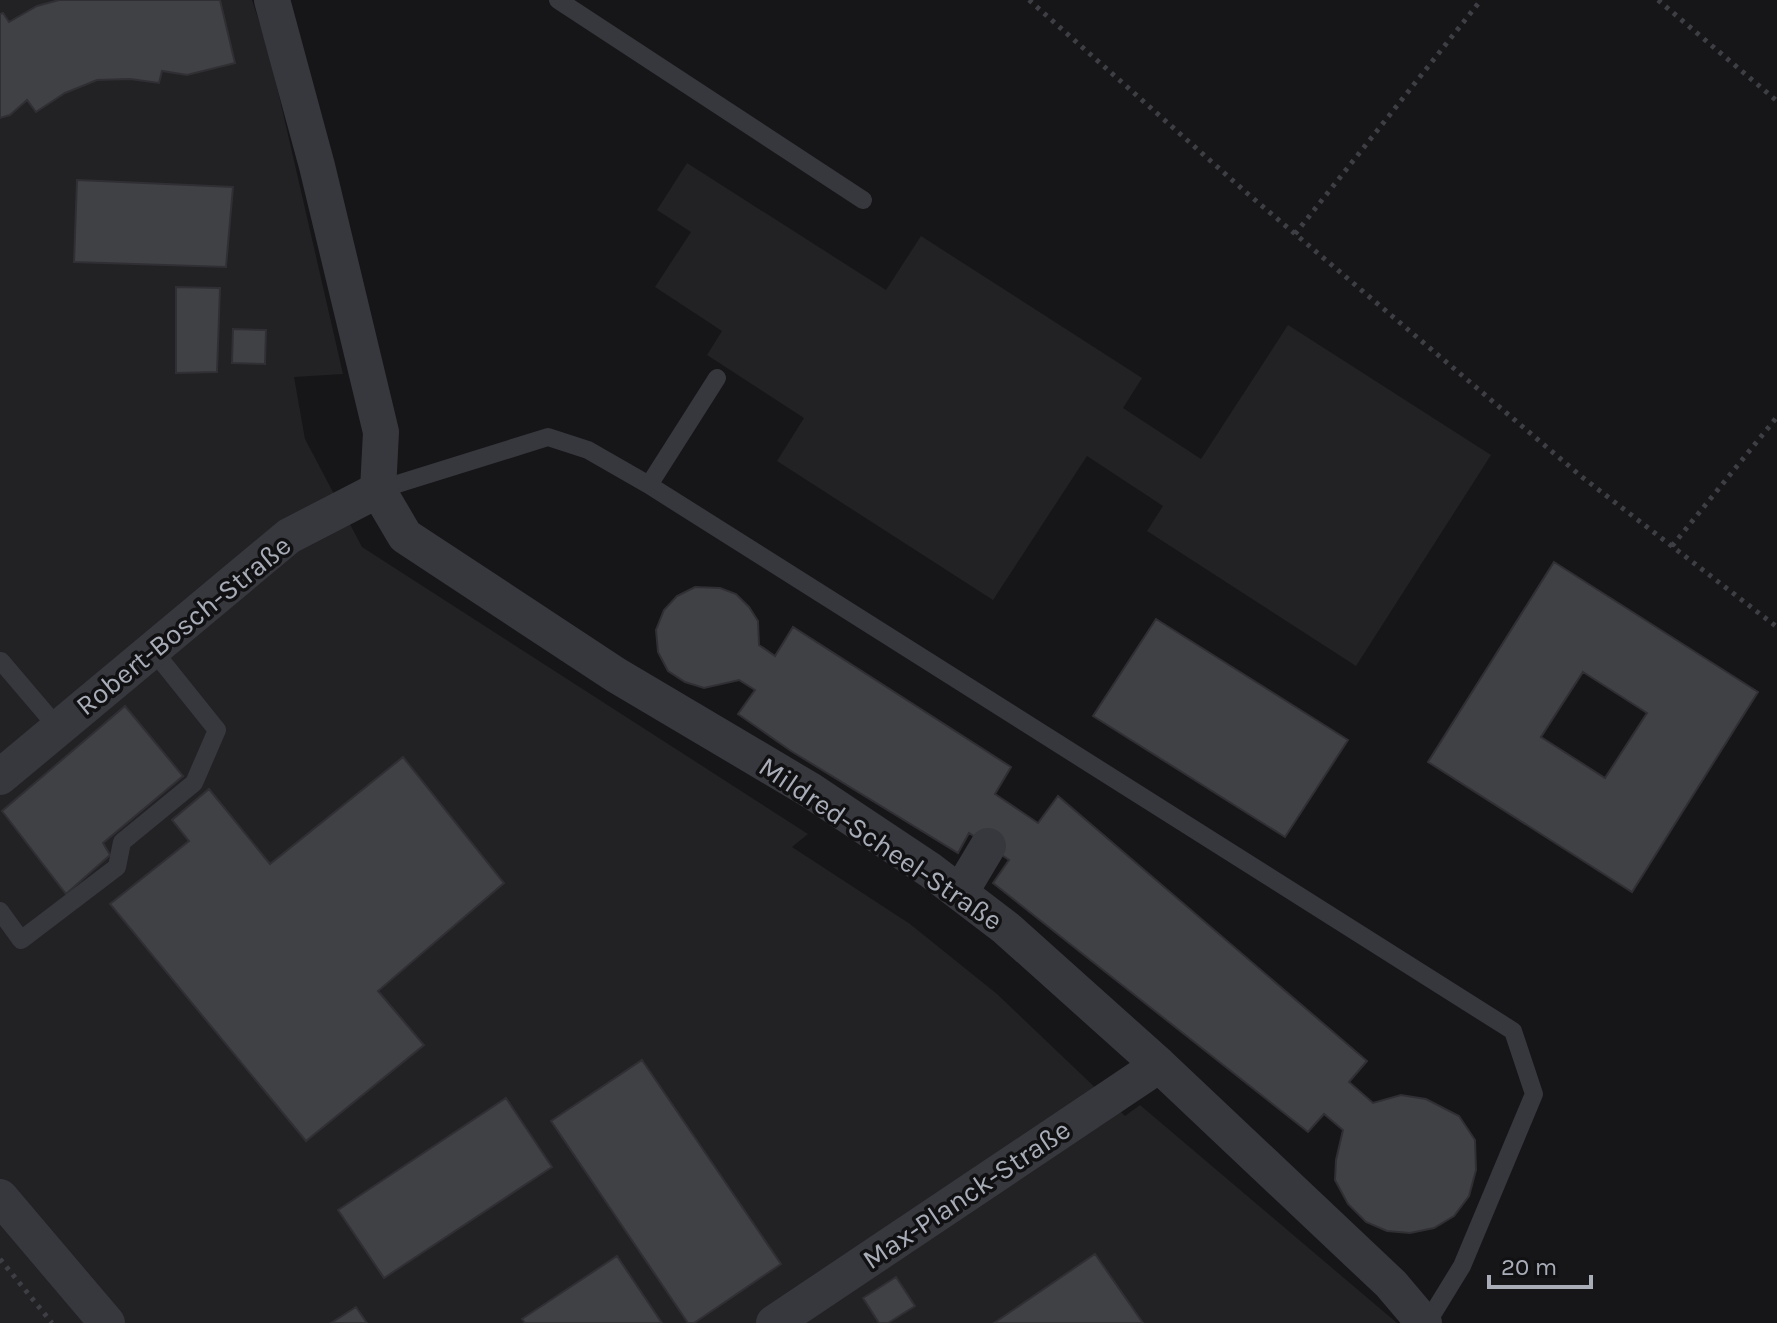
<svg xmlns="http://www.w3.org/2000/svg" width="1777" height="1323" font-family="Karla,sans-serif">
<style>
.built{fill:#222225}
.building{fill:#404145;stroke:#303034;stroke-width:2;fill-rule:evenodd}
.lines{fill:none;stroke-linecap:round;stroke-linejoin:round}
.path{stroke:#3d3f44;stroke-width:5;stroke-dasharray:4 6;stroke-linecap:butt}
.lane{stroke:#37383d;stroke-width:18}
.street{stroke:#37383d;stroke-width:36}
.labels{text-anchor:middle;stroke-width:7;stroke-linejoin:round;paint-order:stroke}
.street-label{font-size:28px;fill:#a8adb8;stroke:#111113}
</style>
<rect width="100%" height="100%" fill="#161618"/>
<path class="built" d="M 0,0 L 252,0 L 269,52 L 343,374 L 294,377 L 305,439 L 362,547 L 808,834 L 792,847 L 910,924 L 997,994 L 1125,1116 L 1140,1105 L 1397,1323 L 0,1323 Z
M 687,163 L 886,290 L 921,236 L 1142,378 L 1123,408 L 1201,459 L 1288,325 L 1491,455 L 1356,666 L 1147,531 L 1163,506 L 1087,456 L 993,600 L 777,461 L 804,418 L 707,355 L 722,331 L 655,287 L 691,232 L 657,210 Z"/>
<path class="building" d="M 59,0 L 220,0 L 235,63 L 187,75 L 162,71 L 159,83 L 130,79 L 97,80 L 65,93 L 36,112 L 27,100 L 10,115 L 0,118 L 0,14 L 3,13 L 9,22 L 37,6 Z
M 77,180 L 233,187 L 226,267 L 74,262 Z
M 176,287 L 220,288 L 217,372 L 176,373 Z
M 233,329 L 266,330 L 265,364 L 232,363 Z
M 1554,562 L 1758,692 L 1632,892 L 1428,762 ZM 1583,672 L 1647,713 L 1605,778 L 1541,737 Z
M 695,587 L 720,588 L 736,594 L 749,607 L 758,621 L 759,645 L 775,656 L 793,627 L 1011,767 L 995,794 L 1038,823 L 1058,796 L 1367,1061 L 1349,1082 L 1373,1103 L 1401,1095 L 1426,1099 L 1459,1116 L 1475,1140 L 1476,1170 L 1469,1196 L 1454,1216 L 1434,1228 L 1410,1233 L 1387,1231 L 1366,1222 L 1348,1204 L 1335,1180 L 1336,1160 L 1343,1130 L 1324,1114 L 1308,1132 L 993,883 L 1009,860 L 969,833 L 958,853 L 791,751 L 738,714 L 755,690 L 739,680 L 704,688 L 685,682 L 668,671 L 658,652 L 656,630 L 664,610 L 677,596 Z
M 1156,619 L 1348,740 L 1285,837 L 1093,716 Z
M 125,706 L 183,776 L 103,843 L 110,855 L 66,894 L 2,811 Z
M 403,757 L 504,883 L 378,991 L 424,1045 L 306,1141 L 110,904 L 189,841 L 172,820 L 209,789 L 270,864 Z
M 642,1060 L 781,1264 L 694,1323 L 688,1323 L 551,1121 Z
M 506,1098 L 552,1167 L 384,1278 L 338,1210 Z
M 1095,1254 L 1143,1323 L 994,1323 Z
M 617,1256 L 662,1323 L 525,1323 L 522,1319 Z
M 896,1277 L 915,1306 L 888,1323 L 879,1323 L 863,1298 Z
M 356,1307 L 367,1323 L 331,1323 Z"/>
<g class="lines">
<path class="path" d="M 1029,0 L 1248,194 L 1582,477 L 1777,627
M 1658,0 L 1777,101
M 1295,234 L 1481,0
M 1672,546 L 1777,417
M 0,1259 L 52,1323"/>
<path class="lane" d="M 558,0 L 863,200
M 649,485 L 717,378
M 378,490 L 548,437 L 588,450 L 649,485 L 1513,1031 L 1534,1094 L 1462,1266 L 1427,1323
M 1,661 L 58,728
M 0,911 L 21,940 L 117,867 L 122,842 L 194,783 L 217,730 L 152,649"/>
<path class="street" d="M 272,0 L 317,166 L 381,432 L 378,490 L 405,536 L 616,675 L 810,790 L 930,870 L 1006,928 L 1159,1065 L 1391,1284 L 1424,1323
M 0,777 L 289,536 L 378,490
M 960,893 L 988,846
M 0,1197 L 107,1323
M 774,1323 L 1159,1065"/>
</g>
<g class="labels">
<g class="street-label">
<text transform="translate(183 625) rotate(-39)" y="10">Robert-Bosch-Straße</text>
<text transform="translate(881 843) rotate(34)" y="10">Mildred-Scheel-Straße</text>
<text transform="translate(966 1194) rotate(-34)" y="10">Max-Planck-Straße</text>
</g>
</g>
<path d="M1489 1275v12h102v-12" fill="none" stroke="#a8adb8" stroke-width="4"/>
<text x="1501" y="1275" font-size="24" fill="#a8adb8" stroke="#111113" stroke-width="6" paint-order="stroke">20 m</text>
</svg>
